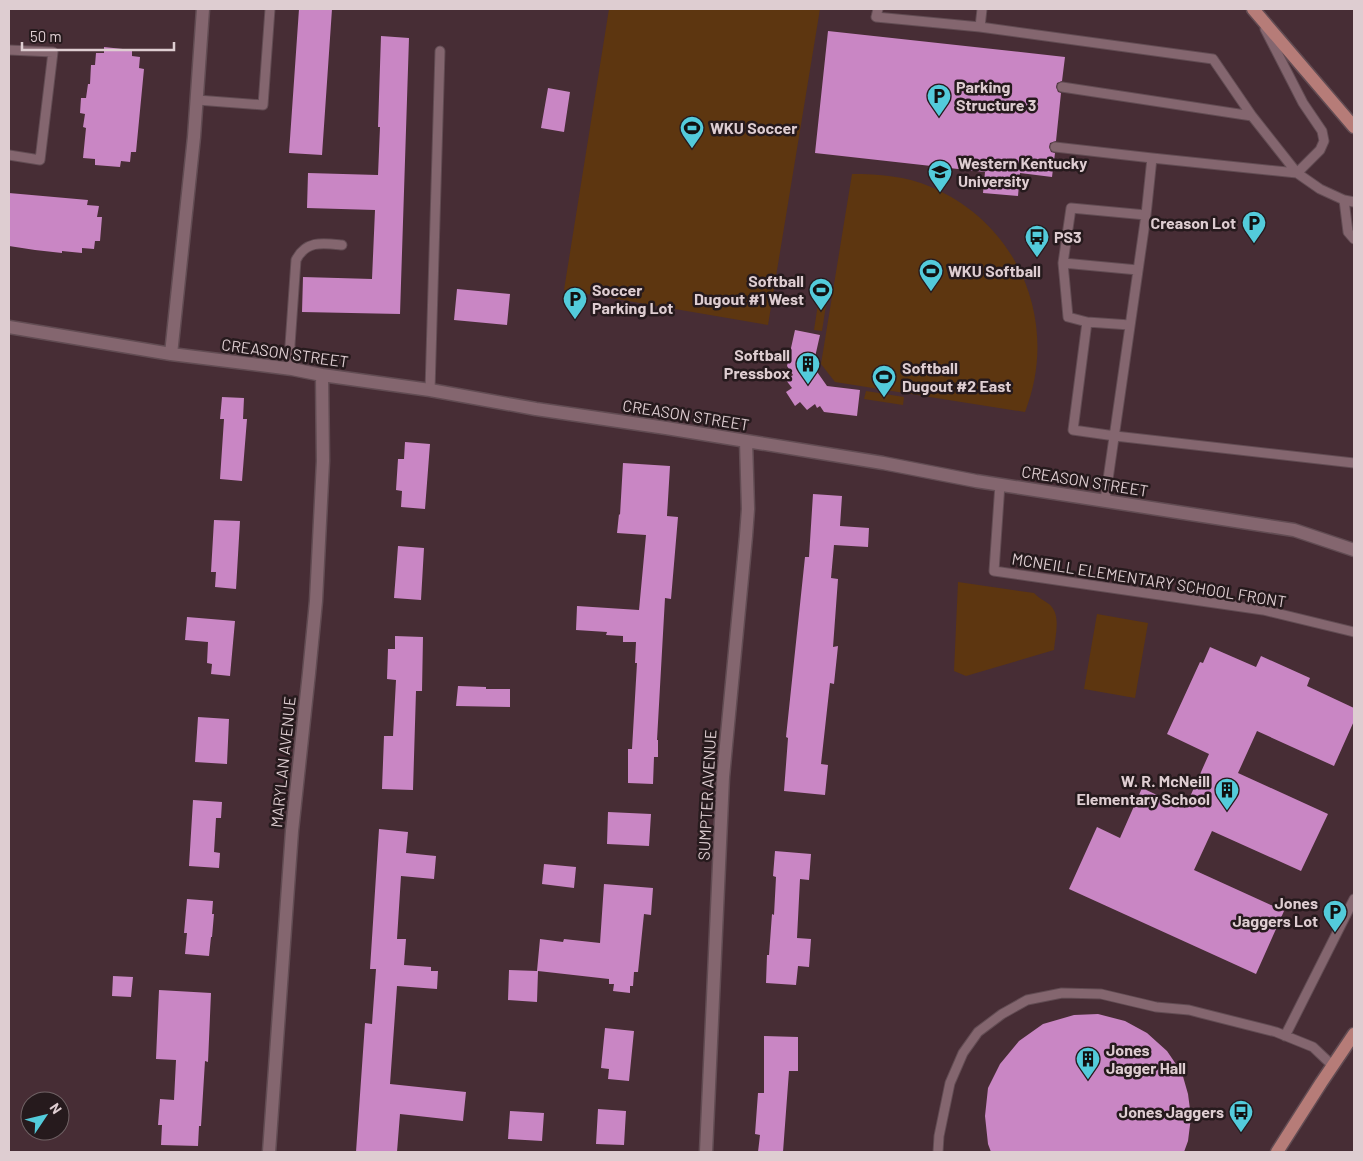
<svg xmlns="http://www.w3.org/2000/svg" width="1363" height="1161" font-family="Barlow,sans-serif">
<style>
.green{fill:#5d3610}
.building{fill:#c986c4}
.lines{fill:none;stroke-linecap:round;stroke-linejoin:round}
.lane-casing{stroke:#624c53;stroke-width:11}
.street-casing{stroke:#624c53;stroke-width:15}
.primary-casing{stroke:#624c53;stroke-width:15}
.lane{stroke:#84666f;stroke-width:9}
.street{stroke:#84666f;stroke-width:12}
.primary{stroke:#b67c78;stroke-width:12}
.labels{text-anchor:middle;stroke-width:5;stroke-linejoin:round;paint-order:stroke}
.poi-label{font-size:16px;font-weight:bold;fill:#decdd1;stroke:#261a1d;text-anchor:start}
.street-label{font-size:16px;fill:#decdd1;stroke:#261a1d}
</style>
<rect width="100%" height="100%" fill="#472d35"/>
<path class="green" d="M 609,9 L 820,9 L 768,325 L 564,290 Z
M 852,174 C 879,174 906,176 931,187 C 1019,224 1060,323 1025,412 L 835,382 L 821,364 Z
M 820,291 L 828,292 L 822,331 L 814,330 Z
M 866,391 L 904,397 L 903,405 L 864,399 Z
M 958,582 L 1034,593 C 1039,599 1048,602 1051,606 C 1061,617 1055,636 1054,650 L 966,676 L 954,671 Z
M 1097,614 L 1148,623 L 1135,698 L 1084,689 Z"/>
<path class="building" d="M 299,9 L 332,9 L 322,155 L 289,153 Z
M 828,31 L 1065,57 L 1062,81 L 1057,83 L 1056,87 L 1058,92 L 1061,93 L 1056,141 L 1050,143 L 1049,147 L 1051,152 L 1055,153 L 1052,177 L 1020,173 L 1018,196 L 983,193 L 985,172 L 815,153 Z
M 381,36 L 409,38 L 400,314 L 302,312 L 303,277 L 372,279 L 375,210 L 307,208 L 308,173 L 378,175 L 380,127 L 378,127 Z
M 104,47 L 132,50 L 132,56 L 140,57 L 139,68 L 144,69 L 136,152 L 131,152 L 130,162 L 121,161 L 120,167 L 95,165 L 95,159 L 83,158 L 86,128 L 83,127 L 85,114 L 80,113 L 81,98 L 86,98 L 88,84 L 90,84 L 91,65 L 95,65 L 96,53 L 104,53 Z
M 548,88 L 570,92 L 564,132 L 541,128 Z
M 9,193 L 88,200 L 87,205 L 99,206 L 97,217 L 102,217 L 100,241 L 95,241 L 94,249 L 82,248 L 82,253 L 62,251 L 62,253 L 35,250 L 9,246 Z
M 457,289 L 510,294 L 507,325 L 454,320 Z
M 795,330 L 820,335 L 813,366 L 827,386 L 860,390 L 857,416 L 824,412 L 820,406 L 817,408 L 815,404 L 807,410 L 800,402 L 795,406 L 786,392 L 792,388 L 786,380 L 793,375 L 787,366 Z
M 222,397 L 244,398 L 243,419 L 247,419 L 242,481 L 220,479 L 224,419 L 220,419 Z
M 405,442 L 430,444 L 425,509 L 401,507 L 402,491 L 396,490 L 398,459 L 404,459 Z
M 623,463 L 670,466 L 667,516 L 678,517 L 671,599 L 665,598 L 657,740 L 658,740 L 658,757 L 654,757 L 653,784 L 628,783 L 628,749 L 632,749 L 637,663 L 635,663 L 636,642 L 623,642 L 623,636 L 606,635 L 607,632 L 576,630 L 577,606 L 639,610 L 646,535 L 617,533 L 619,514 L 620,515 Z
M 813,494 L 842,496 L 840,526 L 869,528 L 868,547 L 834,545 L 831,578 L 838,579 L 833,647 L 838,646 L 834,684 L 830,683 L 821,764 L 828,765 L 825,795 L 784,791 L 788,738 L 786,737 L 805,557 L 809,557 Z
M 214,520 L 240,521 L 236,589 L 215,587 L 216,572 L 211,572 Z
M 398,546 L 424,548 L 421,600 L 394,598 Z
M 187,617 L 235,621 L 230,676 L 211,674 L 212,664 L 207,663 L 208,642 L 185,640 Z
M 395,636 L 423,637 L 422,691 L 416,691 L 413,790 L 382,789 L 384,736 L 393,736 L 396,680 L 387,679 L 388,649 L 395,649 Z
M 1210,647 L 1256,667 L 1261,656 L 1310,678 L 1307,686 L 1354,708 L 1354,721 L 1334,766 L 1257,731 L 1238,773 L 1328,814 L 1301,871 L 1212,831 L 1194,870 L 1284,911 L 1256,974 L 1069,889 L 1097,827 L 1120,838 L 1142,788 L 1185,808 L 1209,754 L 1167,734 L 1200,662 L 1203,663 Z
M 458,686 L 486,687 L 486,689 L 510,689 L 510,707 L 456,706 Z
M 198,717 L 229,719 L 227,764 L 195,762 Z
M 193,800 L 222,802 L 221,818 L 216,818 L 214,852 L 220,853 L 219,868 L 189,866 Z
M 608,812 L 651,814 L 649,846 L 607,844 Z
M 379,829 L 408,832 L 406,853 L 436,856 L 434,879 L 401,876 L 397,939 L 406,939 L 404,965 L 431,967 L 431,971 L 438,971 L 437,989 L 397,986 L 390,1084 L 466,1092 L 463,1121 L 400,1114 L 397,1152 L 356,1152 L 365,1023 L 372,1024 L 376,969 L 370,969 Z
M 775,851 L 811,854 L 809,880 L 800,879 L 797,938 L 811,939 L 809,967 L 798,966 L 796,985 L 766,983 L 767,955 L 769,955 L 772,914 L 774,915 L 776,877 L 773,876 Z
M 544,864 L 576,867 L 574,888 L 542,884 Z
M 604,884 L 653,888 L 651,915 L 644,914 L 638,972 L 634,972 L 633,986 L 630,986 L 630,993 L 613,991 L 614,984 L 609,984 L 609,979 L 538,971 L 537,1002 L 508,1000 L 509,970 L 537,971 L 540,939 L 563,942 L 564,939 L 600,943 Z
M 187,899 L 213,901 L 212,914 L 214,914 L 212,937 L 211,937 L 209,956 L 185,954 L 187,933 L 184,933 Z
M 113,976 L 133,977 L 131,997 L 112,996 Z
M 159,990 L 211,993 L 208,1062 L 205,1061 L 201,1126 L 199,1126 L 198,1146 L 161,1145 L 162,1125 L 158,1125 L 160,1099 L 174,1100 L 176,1060 L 156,1059 Z
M 1098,1014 L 1125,1021 L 1147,1033 L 1167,1051 L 1182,1073 L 1188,1094 L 1191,1117 L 1188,1141 L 1184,1152 L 991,1152 L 988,1144 L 985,1116 L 988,1088 L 1000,1064 L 1019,1041 L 1043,1024 L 1074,1015 Z
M 605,1028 L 634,1031 L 629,1081 L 608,1079 L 609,1069 L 601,1068 Z
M 764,1036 L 798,1037 L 798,1071 L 789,1071 L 783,1152 L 758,1152 L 760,1135 L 755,1134 L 758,1093 L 764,1093 Z
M 598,1109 L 626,1111 L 624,1145 L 596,1144 Z
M 510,1111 L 544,1113 L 542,1141 L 508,1139 Z"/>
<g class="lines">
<defs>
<path id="lane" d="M 878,9 L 876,17 L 980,27 L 1213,59 L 1252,116 L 1297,173 L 1320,189 L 1344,200 L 1354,202
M 980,27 L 982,9
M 9,50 L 53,52 L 40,160 L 9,155
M 1062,87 L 1252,116
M 197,100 L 263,105 L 270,9
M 1055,147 L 1152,158 L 1297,173 L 1320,150 L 1324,141 L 1322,131 L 1303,103 L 1265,29
M 1344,200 L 1348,232 L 1354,239
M 1063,263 L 1138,270
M 1087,322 L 1073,430 L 1115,436 L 1354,463
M 1130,325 L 1087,322 L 1068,317 L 1063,263 L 1071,208 L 1146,215
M 292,369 L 290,345 L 296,260 C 306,240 323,243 342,245
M 430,390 L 440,51
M 1000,484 L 994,571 L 1263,610 L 1354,632
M 1105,500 L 1146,215 L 1152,158
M 1285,1036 L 1354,899
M 938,1152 L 939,1136 L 950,1083 L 963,1053 L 978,1032 L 1002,1014 L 1027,1000 L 1062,993 L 1101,994 L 1156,1007 L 1189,1010 L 1276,1032 L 1313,1047 L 1333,1066"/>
<path id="street" d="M 9,327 L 171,354 L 292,369 L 322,375 L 430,390 L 536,409 L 666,428 L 883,463 L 976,481 L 1294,530 L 1354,550
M 171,354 L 194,137 L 203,9
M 269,1152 L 292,831 L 309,673 L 316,601 L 323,461 L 322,375
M 706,1152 L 723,777 L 746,536 L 748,509 L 746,441"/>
<path id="primary" d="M 1253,9 L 1354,127
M 1277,1152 L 1321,1083 L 1354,1034"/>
</defs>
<use href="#lane" class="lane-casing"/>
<use href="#street" class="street-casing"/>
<use href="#primary" class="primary-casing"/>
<use href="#lane" class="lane"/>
<use href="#street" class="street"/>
<use href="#primary" class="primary"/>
</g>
<defs>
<symbol id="parking-pin" viewBox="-11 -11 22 30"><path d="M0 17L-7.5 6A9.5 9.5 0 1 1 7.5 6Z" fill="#53cbdb" stroke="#261a1d"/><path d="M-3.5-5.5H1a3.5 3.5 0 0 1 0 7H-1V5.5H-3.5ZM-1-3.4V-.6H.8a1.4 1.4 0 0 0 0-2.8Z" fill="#111"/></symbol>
<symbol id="stadium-pin" viewBox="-11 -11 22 30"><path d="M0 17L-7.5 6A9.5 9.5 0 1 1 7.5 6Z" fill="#53cbdb" stroke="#261a1d"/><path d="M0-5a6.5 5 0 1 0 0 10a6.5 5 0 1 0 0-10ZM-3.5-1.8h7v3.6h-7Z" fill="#111"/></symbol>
<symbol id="university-pin" viewBox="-11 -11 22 30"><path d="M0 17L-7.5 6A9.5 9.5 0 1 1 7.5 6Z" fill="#53cbdb" stroke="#261a1d"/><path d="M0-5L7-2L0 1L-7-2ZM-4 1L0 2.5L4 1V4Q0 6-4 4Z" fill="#111"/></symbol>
<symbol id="bus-pin" viewBox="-11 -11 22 30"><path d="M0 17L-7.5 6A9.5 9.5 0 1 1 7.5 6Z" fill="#53cbdb" stroke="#261a1d"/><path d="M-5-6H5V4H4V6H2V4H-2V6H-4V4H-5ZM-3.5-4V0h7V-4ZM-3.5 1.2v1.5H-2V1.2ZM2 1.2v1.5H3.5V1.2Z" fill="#111"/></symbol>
<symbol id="building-pin" viewBox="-11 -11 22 30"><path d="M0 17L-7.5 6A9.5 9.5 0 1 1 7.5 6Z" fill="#53cbdb" stroke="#261a1d"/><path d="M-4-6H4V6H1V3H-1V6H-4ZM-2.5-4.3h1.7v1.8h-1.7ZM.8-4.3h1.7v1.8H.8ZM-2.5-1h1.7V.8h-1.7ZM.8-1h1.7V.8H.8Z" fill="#111"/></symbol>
</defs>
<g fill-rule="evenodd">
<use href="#parking-pin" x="925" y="82" width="28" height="38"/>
<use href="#stadium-pin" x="678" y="114" width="28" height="38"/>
<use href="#university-pin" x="926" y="158" width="28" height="38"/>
<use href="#parking-pin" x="1240" y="209" width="28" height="38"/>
<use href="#bus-pin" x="1023" y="223" width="28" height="38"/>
<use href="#stadium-pin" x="917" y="257" width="28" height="38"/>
<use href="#stadium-pin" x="807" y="276" width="28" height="38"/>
<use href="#parking-pin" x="561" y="285" width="28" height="38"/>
<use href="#building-pin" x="794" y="350" width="28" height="38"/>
<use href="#stadium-pin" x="870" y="363" width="28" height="38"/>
<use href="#building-pin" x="1213" y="776" width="28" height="38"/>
<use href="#parking-pin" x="1321" y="898" width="28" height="38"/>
<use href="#building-pin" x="1074" y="1045" width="28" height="38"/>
<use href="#bus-pin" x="1227" y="1098" width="28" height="38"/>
</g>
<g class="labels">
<g class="poi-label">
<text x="956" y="93">Parking<tspan x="956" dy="18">Structure 3</tspan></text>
<text x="710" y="134">WKU Soccer</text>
<text x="958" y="169">Western Kentucky<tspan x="958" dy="18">University</tspan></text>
<text x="1236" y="229" text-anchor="end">Creason Lot</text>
<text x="1054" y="243">PS3</text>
<text x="948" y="277">WKU Softball</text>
<text x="804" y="287" text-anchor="end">Softball<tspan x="804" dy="18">Dugout #1 West</tspan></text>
<text x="592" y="296">Soccer<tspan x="592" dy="18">Parking Lot</tspan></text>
<text x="790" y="361" text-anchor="end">Softball<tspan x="790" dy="18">Pressbox</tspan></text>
<text x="902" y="374">Softball<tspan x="902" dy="18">Dugout #2 East</tspan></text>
<text x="1210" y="787" text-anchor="end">W. R. McNeill<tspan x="1210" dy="18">Elementary School</tspan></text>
<text x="1318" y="909" text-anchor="end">Jones<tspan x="1318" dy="18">Jaggers Lot</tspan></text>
<text x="1106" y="1056">Jones<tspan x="1106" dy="18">Jagger Hall</tspan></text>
<text x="1224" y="1118" text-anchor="end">Jones Jaggers</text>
</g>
<g class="street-label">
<text transform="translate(285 353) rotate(8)" y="6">CREASON STREET</text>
<text transform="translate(686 415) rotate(9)" y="6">CREASON STREET</text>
<text transform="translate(1085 481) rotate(9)" y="6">CREASON STREET</text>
<text transform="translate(1149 580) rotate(9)" y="6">MCNEILL ELEMENTARY SCHOOL FRONT</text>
<text transform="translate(283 762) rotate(-84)" y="6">MARYLAN AVENUE</text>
<text transform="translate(707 795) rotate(-87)" y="6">SUMPTER AVENUE</text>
</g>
</g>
<rect width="1363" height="1161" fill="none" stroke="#decdd1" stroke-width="20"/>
<g transform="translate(45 1116) rotate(55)"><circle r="24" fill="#261a1d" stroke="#706265"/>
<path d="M0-4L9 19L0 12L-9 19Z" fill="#53cbdb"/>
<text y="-8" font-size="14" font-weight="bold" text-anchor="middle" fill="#decdd1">N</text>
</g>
<path d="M22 42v8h152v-8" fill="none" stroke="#decdd1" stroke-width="2.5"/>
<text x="30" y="42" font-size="15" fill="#decdd1" stroke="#261a1d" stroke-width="4" paint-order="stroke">50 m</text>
</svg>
